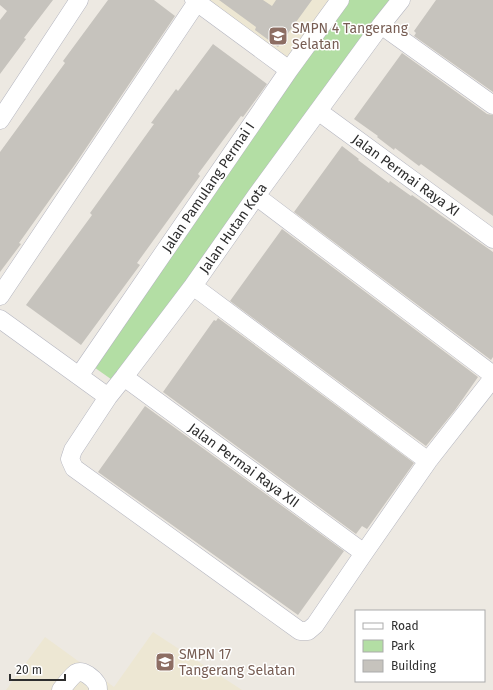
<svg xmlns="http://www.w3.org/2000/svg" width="493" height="690" font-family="'Fira Sans',sans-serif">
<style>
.education{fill:#ede7d3}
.green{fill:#b3dea4}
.building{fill:#c6c3bd}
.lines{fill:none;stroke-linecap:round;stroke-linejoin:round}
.minor-casing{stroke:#b5b6c0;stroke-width:19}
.minor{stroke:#fff;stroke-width:18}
.labels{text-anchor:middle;stroke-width:3;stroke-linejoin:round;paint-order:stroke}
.education-label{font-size:14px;fill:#785e54;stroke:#fff;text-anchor:start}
.street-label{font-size:14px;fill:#2e2e2e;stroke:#fff}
</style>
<rect width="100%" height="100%" fill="#ede9e2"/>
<path class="education" d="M 194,0 L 340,0 L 289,70 Z
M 153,632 L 242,690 L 6,690 L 45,637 L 114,687 Z"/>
<path class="green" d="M 344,0 L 405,0 L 125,389 L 91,365 Z"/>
<path class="building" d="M 0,0 L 53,0 L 24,38 L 26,39 L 0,74 L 0,20 L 7,11 L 0,5 Z
M 108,0 L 154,0 L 175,16 L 76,163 L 19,243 L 21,244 L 0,272 L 0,152 L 65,63 L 63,61 Z
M 219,0 L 263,0 L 272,6 L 276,0 L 312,0 L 278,47 L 255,30 L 256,27 Z
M 436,0 L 493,0 L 493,92 L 414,36 L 416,33 L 414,31 Z
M 213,44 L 267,84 L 243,117 L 241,116 L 198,174 L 200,176 L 137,263 L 140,265 L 81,345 L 26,305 L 92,215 L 90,213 L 154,124 L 151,123 L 176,89 L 178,91 Z
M 402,53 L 487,114 L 493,115 L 493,216 L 421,164 L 419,166 L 395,148 L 394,150 L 377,137 L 378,136 L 354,119 Z
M 342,146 L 359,159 L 358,160 L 389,183 L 390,181 L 411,196 L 412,195 L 493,252 L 493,357 L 491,360 L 294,212 Z
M 282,229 L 478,377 L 455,410 L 426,446 L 230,301 Z
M 218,318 L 414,463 L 367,529 L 362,526 L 356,534 L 163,392 L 214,320 L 216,321 Z
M 145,406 L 344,551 L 298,615 L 98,472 Z"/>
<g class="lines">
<defs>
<path id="minor" d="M 194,0 L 289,70
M 401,0 L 381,25 L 256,196 L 193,286 L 124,377 L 108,397 L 73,450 L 70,459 L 74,468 L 300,631 L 308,631 L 315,625 L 364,553 L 428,461 L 493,378
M 381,25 L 493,105
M 318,111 L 493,239
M 0,120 L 79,0
M 256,196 L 493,375
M 193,286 L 428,461
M 0,296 L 197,2
M 0,319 L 108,397
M 79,376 L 289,70 L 340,0
M 124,377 L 364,553
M 61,690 C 64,686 72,676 76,673 C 83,669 93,678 97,684 C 98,685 98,688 98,690"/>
</defs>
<use href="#minor" class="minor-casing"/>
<use href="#minor" class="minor"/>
</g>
<defs>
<symbol id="school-square" viewBox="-11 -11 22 22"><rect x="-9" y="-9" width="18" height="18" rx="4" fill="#8d6e63" stroke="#fff"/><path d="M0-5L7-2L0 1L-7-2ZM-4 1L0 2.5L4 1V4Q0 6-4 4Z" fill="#fff"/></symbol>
</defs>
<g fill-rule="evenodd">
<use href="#school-square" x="267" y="25" width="22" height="22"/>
<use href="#school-square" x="154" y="651" width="22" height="22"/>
</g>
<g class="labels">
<g class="education-label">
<text x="292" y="33">SMPN 4 Tangerang<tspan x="292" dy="16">Selatan</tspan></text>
<text x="179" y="659">SMPN 17<tspan x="179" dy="16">Tangerang Selatan</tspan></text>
</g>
<g class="street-label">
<text transform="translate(406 175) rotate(36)" y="5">Jalan Permai Raya XI</text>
<text transform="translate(208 187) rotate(-56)" y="5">Jalan Pamulang Permai I</text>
<text transform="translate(233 228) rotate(-55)" y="5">Jalan Hutan Kota</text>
<text transform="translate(244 465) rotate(36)" y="5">Jalan Permai Raya XII</text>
</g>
</g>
<rect x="355" y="610" width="130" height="72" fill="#ffffff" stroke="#ababab"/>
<rect x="363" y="623" width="20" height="6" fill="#ffffff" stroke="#ababab"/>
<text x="391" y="630" font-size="12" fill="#2e2e2e">Road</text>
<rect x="363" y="640" width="20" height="12" fill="#b3dea4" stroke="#ababab"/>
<text x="391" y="650" font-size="12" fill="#2e2e2e">Park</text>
<rect x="363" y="660" width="20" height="12" fill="#c6c3bd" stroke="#ababab"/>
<text x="391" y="670" font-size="12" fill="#2e2e2e">Building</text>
<path d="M10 674v6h55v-6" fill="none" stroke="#2e2e2e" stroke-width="2"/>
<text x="16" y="674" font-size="12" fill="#2e2e2e" stroke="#ffffff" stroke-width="3" paint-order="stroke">20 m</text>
</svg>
